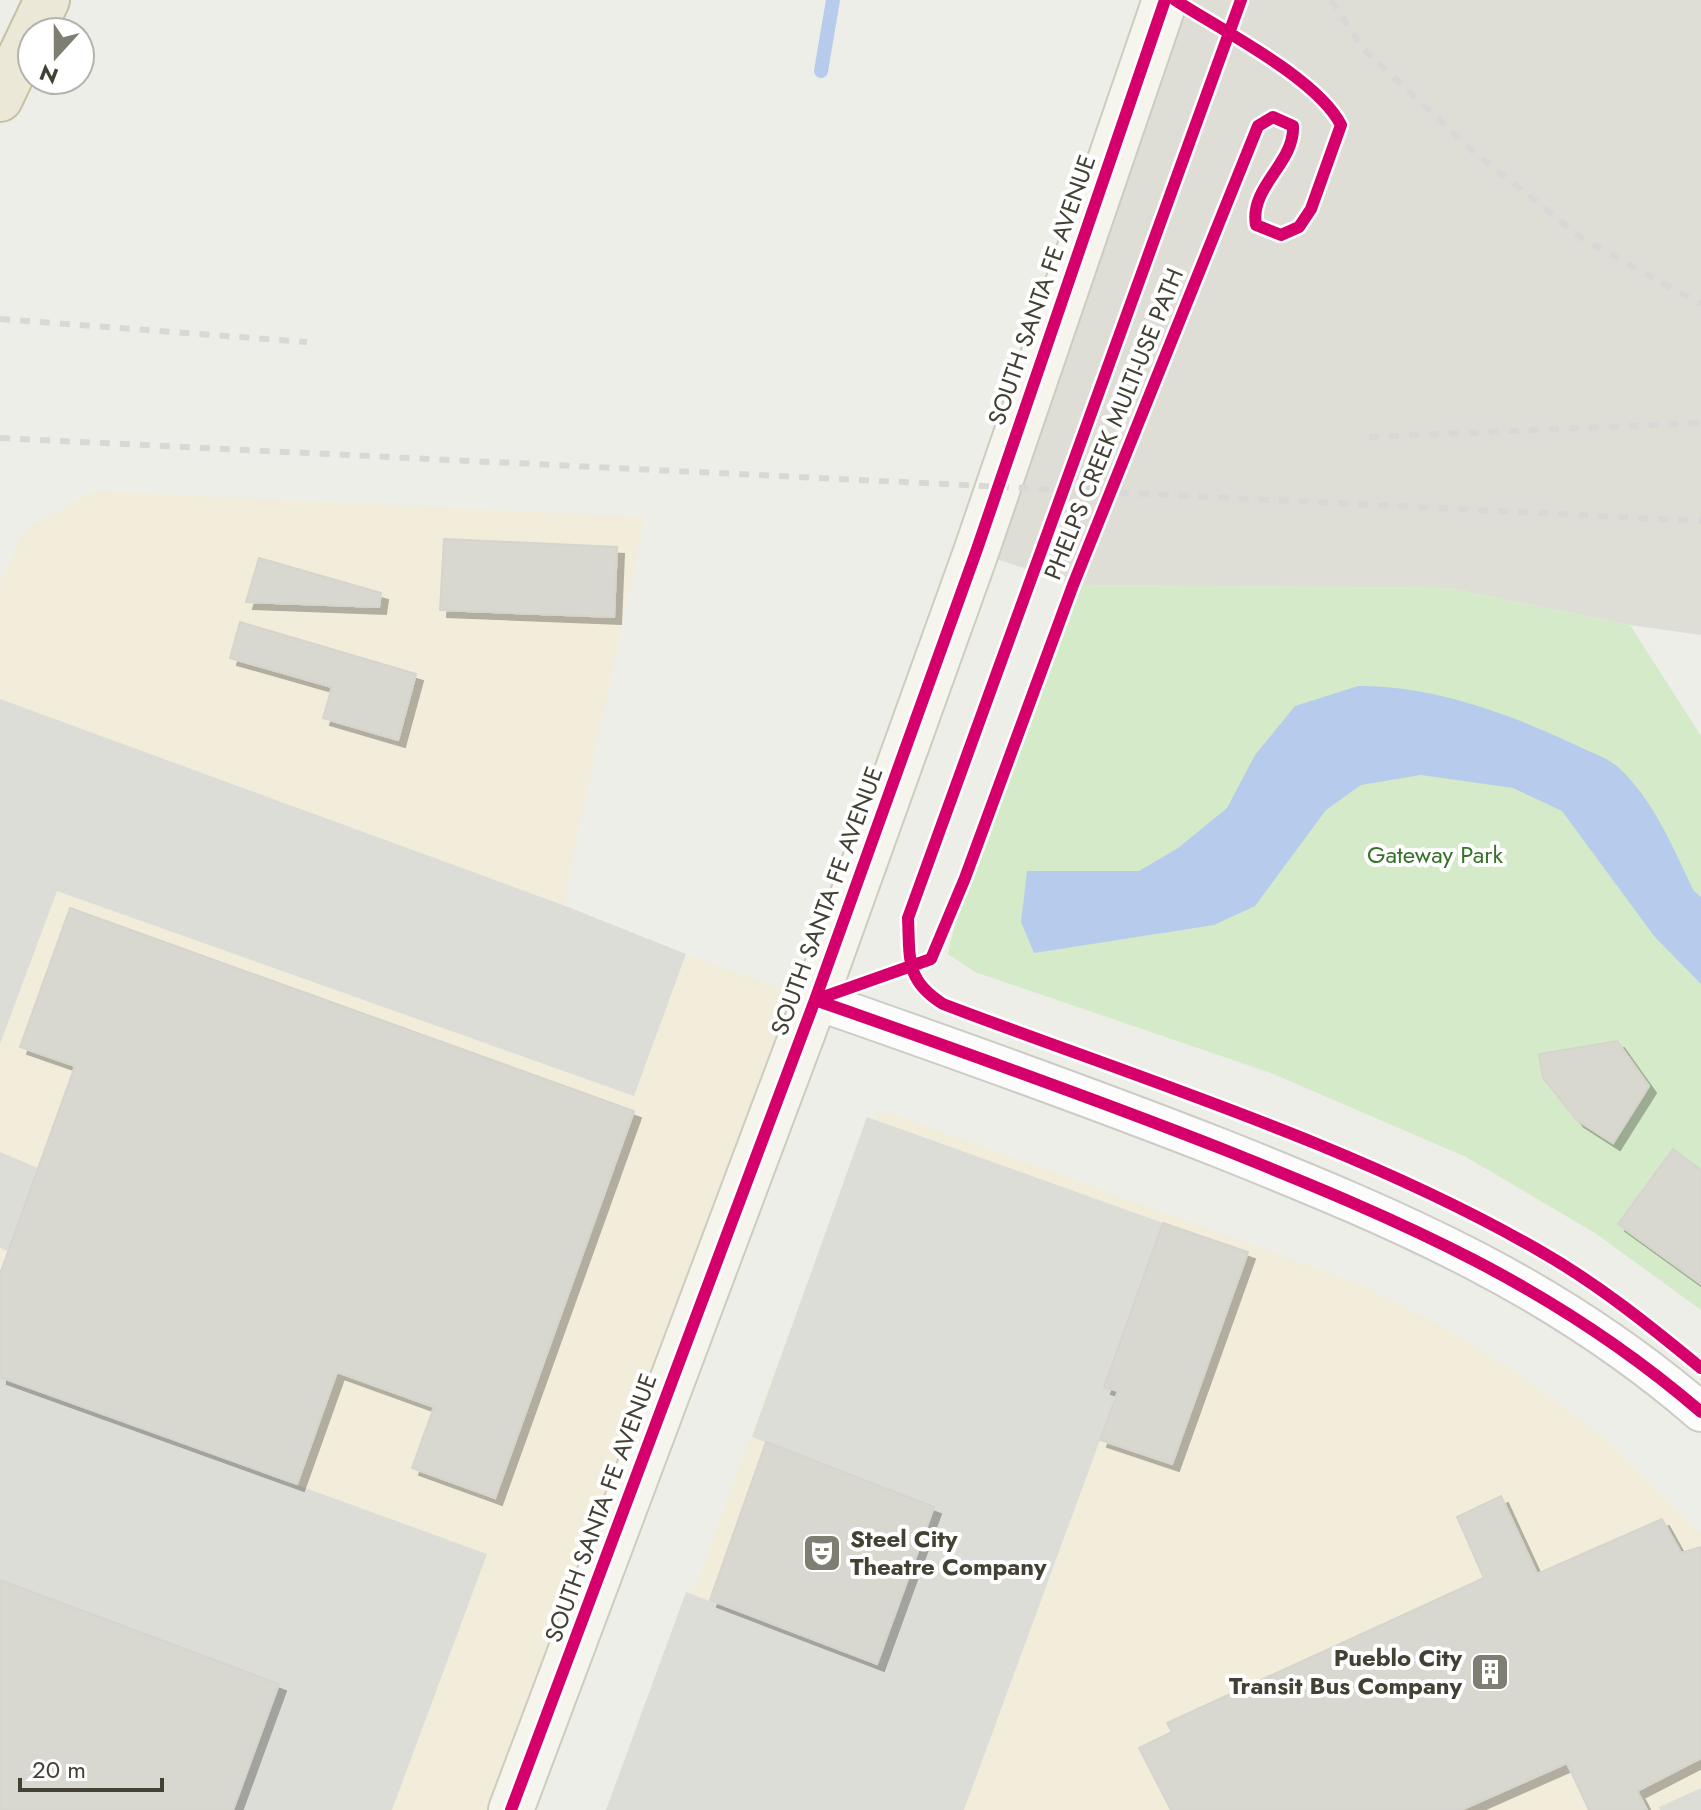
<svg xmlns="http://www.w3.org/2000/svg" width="1701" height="1810" font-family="Jost,sans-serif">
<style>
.commercial{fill:#f1edda}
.industrial{fill:#deddd6}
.green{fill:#d5eac8}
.parking{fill:#ddddd7}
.water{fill:#b7ccec}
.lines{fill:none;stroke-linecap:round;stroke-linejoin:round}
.stream{stroke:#b7ccec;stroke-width:14}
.building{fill:#d8d7d0;stroke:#d6d5cd;stroke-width:2;filter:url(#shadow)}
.street-casing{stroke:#ccccc5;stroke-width:42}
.secondary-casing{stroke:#cdccbf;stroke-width:48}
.highway-casing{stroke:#c6c1a3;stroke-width:48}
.street{stroke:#fcfcfc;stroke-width:38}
.secondary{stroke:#f6f5ed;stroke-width:44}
.highway{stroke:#ebe8d8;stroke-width:44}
.rail{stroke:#d8d8d7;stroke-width:6;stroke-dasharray:10 10;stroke-linecap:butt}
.cycleway-casing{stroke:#fff;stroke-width:17}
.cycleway{stroke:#d6006c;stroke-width:12}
.labels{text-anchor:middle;stroke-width:8;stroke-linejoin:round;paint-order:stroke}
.street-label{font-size:24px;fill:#434134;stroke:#fff}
.park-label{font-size:24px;fill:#367329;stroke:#fff}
.poi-label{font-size:24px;font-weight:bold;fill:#434134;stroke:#fff;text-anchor:start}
</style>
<defs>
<filter id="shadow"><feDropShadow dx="7" dy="7" stdDeviation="0" flood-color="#0004"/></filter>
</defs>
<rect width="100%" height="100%" fill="#eeeee8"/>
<path class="commercial" d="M 94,491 L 645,517 L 563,904 L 656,944 L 815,1000 L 511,1810 L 0,1810 L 0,583 L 24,530 Z
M 888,1112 L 1360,1284 L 1436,1323 L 1516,1372 L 1611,1443 L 1701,1533 L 1701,1810 L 613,1810 L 864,1128 L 879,1113 Z"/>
<path class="industrial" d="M 1165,0 L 1701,0 L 1701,635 L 1630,625 L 1449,588 L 1073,585 L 976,552 Z"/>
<path class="green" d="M 1073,585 L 1449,588 L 1630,625 L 1701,736 L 1701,1310 L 1595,1233 L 1466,1157 L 1271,1073 L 975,972 L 948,954 L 965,878 Z"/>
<path class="parking" d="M 0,699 L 563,905 L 686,954 L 634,1096 L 57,891 L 0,1044 Z
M 867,1117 L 1163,1223 L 1104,1386 L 1118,1391 L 964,1810 L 606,1810 L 686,1592 L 877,1664 L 934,1507 L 752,1437 Z
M 0,1152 L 38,1168 L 8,1251 L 0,1248 Z
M 0,1377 L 487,1554 L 392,1810 L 233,1810 L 0,1580 Z
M 1701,1788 L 1701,1810 L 1660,1810 L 1659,1807 Z"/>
<path class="water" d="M 1358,686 C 1433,685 1513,715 1580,747 C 1592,753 1608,758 1618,767 C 1654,800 1673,848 1694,891 L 1701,897 L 1701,984 L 1654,936 L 1562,811 L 1513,788 L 1421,775 L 1361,785 L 1326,810 L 1255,906 L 1214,925 L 1034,953 L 1021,922 L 1027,871 L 1139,871 L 1178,848 L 1227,808 L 1255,755 L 1295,706 Z"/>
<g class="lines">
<path class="stream" d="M 821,71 L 833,0"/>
</g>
<path class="building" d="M 444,539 L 617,547 L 614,617 L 440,610 Z
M 259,558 L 381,593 L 379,607 L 246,602 Z
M 240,622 L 416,674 L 398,740 L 323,718 L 332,687 L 230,658 Z
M 70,908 L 634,1111 L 495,1498 L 412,1468 L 434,1407 L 337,1372 L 297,1484 L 0,1377 L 0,1274 L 75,1066 L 20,1047 Z
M 1617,1041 L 1649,1086 L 1613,1143 L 1577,1120 L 1543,1078 L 1539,1054 Z
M 1673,1149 L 1701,1170 L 1701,1284 L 1618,1224 Z
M 1163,1223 L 1248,1252 L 1172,1464 L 1100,1440 L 1118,1391 L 1104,1387 Z
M 766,1442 L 934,1507 L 877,1664 L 710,1600 Z
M 1501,1496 L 1537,1574 L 1662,1519 L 1681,1553 L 1701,1547 L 1701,1758 L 1637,1791 L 1647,1810 L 1589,1810 L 1567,1763 L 1461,1810 L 1171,1810 L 1139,1748 L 1172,1732 L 1167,1723 L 1484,1578 L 1457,1517 Z
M 0,1580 L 279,1684 L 233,1810 L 0,1810 Z"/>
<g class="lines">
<defs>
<path id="street" d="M 815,1000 C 953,1048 1090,1097 1225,1150 C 1402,1221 1555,1286 1701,1412"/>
<path id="secondary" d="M 511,1810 L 815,1000 L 976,552 L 1165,0"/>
<path id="highway" d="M 0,99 L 47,0"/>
</defs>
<use href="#street" class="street-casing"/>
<use href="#secondary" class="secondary-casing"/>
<use href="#highway" class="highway-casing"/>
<use href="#street" class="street"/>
<use href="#secondary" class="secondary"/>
<use href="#highway" class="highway"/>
<path class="rail" d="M 1331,0 L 1364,50 L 1474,152 L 1583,239 L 1701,304
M 0,319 L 307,342
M 1369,437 L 1701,423
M 0,438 L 1701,521"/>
<defs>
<path id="cycleway" d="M 1241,0 L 908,918 C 910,959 905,980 943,1004 C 1140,1079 1358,1146 1540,1251 C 1598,1284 1650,1326 1701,1368
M 815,1000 L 931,959 L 965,878 L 1073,585 L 1258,126 L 1273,117 L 1293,126 C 1295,163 1249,187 1256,225 L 1281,235 L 1299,227 L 1311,209 L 1341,125 C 1317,78 1221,30 1175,0
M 815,1000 C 953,1048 1090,1097 1225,1150 C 1402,1221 1555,1286 1701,1412
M 511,1810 L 815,1000 L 976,552 L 1165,0"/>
</defs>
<use href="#cycleway" class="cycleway-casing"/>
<use href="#cycleway" class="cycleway"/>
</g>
<defs>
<symbol id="theatre-square" viewBox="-11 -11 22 22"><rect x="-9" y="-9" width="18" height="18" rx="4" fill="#7f7e73" stroke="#fff"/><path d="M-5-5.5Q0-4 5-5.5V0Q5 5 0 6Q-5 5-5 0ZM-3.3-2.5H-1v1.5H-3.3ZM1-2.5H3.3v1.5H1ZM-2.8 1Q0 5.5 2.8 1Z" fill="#fff"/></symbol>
<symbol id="building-square" viewBox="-11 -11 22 22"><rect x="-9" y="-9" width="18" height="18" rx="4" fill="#7f7e73" stroke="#fff"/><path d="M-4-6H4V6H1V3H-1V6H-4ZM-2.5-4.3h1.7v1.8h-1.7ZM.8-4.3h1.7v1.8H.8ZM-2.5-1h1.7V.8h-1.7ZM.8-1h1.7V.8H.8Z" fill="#fff"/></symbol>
</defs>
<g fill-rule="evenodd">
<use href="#theatre-square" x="800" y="1531" width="44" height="44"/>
<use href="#building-square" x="1468" y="1650" width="44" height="44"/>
</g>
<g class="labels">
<g class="street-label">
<text transform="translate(1042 290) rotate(-71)" y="8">SOUTH SANTA FE AVENUE</text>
<text transform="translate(1114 424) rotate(-68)" y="8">PHELPS CREEK MULTI-USE PATH</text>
<text transform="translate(827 901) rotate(-70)" y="8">SOUTH SANTA FE AVENUE</text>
<text transform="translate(601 1508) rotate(-70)" y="8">SOUTH SANTA FE AVENUE</text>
</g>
<g class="park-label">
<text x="1435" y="863">Gateway Park</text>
</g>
<g class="poi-label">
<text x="850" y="1547">Steel City<tspan x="850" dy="28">Theatre Company</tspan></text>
<text x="1462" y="1666" text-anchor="end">Pueblo City<tspan x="1462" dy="28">Transit Bus Company</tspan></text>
</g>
</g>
<g transform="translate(56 56) rotate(201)"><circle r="38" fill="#ffffff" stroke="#b4b3ae" stroke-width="2"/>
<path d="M0-6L14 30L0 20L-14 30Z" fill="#7f7e73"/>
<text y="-12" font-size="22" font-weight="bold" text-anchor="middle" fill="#434134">N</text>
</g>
<path d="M20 1778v12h142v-12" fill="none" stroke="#434134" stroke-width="4"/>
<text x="32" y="1778" font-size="24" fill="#434134" stroke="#ffffff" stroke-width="6" paint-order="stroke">20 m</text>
</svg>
